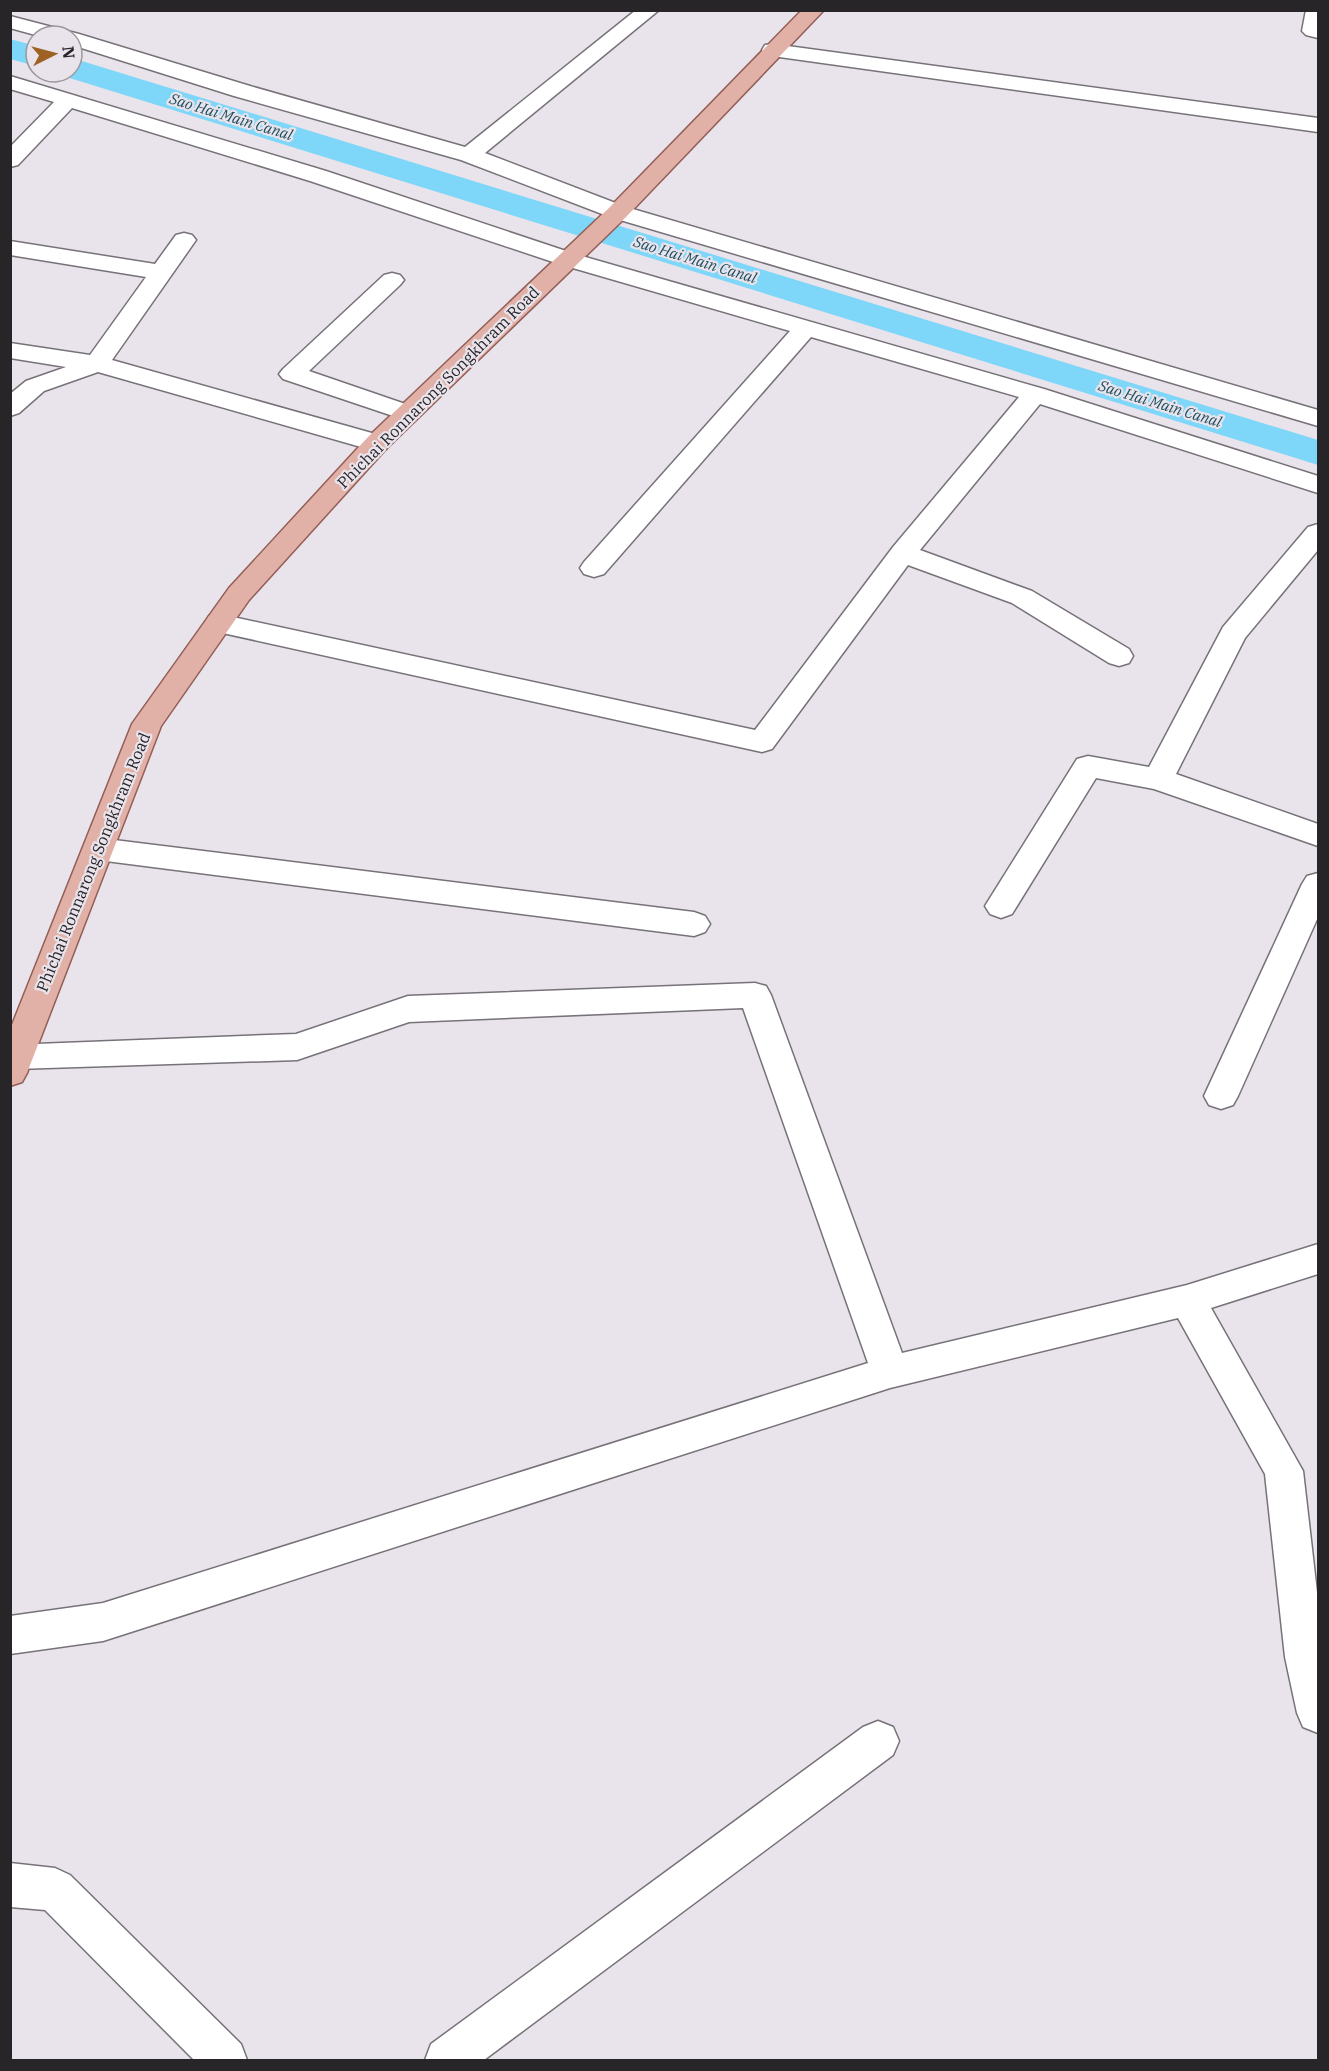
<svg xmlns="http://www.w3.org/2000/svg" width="1329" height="2071" font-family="'IBM Plex Serif',serif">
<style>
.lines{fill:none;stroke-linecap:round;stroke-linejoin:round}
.canal{fill:#7ed6f8;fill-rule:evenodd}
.minor-casing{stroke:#777279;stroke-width:3}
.major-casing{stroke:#935e56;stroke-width:3}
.minor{fill:#fff;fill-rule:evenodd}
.major{fill:#e1b1a8;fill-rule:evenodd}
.labels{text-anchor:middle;stroke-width:4.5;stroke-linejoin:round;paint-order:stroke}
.far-water-label{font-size:15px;font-style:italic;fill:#1a4d5e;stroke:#e9e3eb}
.street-label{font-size:16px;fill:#272528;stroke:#e9e3eb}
</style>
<rect width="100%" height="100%" fill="#e9e3eb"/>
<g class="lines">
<path class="canal" d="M 10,39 L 36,46 L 36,66 L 10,59 Z
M 72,58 L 1318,440 L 1318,465 L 60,75 L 58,72 L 72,72 Z"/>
<defs>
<path id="minor" d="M 636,10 L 659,10 L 485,153 L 626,207 L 1318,410 L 1318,426 L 610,217 L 461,160 L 234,96 L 72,45 L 72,36 L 39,36 L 10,28 L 10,16 L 79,34 L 250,86 L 465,147 Z
M 1306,10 L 1318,10 L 1318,38 L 1306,35 L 1302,31 Z
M 773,44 L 1318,118 L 1318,132 L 765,55 L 762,50 L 765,45 Z
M 10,76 L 326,171 L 575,254 L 1044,389 L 1318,476 L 1318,493 L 1040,404 L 920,550 L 1032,591 L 1129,649 L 1133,656 L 1129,663 L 1119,666 L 1109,663 L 1012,603 L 908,565 L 772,749 L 762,752 L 209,630 L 205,623 L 209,616 L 219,614 L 755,730 L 893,547 L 1019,397 L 811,337 L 604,574 L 594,577 L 584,574 L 580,568 L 584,562 L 790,331 L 559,264 L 310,181 L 72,108 L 18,165 L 10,167 L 10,147 L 54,102 L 10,89 Z
M 184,233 L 192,235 L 196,240 L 112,360 L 386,437 L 390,443 L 386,449 L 377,451 L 368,449 L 98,372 L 44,391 L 19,413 L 10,416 L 10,394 L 26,381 L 66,367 L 10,358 L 10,343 L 90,355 L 146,277 L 10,255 L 10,241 L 155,264 L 176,235 Z
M 392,273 L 400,275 L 404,280 L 400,285 L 309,371 L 417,408 L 421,413 L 417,418 L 408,421 L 399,418 L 283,379 L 279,374 L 283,369 L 384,275 Z
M 1318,524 L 1318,550 L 1245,638 L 1176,774 L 1318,824 L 1318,846 L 1154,789 L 1096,778 L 1012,914 L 1001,918 L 990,914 L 985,906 L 990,898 L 1077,759 L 1088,756 L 1149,767 L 1223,627 L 1308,527 Z
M 98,838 L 694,912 L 705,916 L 710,924 L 705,932 L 694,936 L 98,860 L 87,857 L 83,849 L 87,841 Z
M 1318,873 L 1318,917 L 1238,1096 L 1233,1105 L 1221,1109 L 1209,1105 L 1204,1096 L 1302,884 L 1307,876 Z
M 755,983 L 766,986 L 771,995 L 902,1353 L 1187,1285 L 1318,1244 L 1318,1274 L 1211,1308 L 1303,1471 L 1318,1601 L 1318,1733 L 1303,1727 L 1297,1713 L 1285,1657 L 1265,1474 L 1178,1318 L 890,1388 L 103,1641 L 10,1654 L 10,1616 L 103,1603 L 868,1363 L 743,1008 L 409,1022 L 297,1060 L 16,1069 L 10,1067 L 10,1045 L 296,1034 L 408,996 Z
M 878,1721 L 893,1727 L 899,1741 L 893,1755 L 484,2060 L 425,2060 L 431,2044 L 863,1727 Z
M 10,1863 L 55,1868 L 70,1875 L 241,2044 L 247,2060 L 194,2060 L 45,1910 L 10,1907 Z"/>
<path id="major" d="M 802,10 L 824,10 L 626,217 L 386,449 L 249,600 L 161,726 L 27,1073 L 22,1082 L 10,1086 L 10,1030 L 132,724 L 229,588 L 368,437 L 610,207 Z"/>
</defs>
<use href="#minor" class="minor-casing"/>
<use href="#major" class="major-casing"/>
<use href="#minor" class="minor"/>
<use href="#major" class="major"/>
</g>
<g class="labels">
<g class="far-water-label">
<text transform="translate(231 117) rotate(17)" y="5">Sao Hai Main Canal</text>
<text transform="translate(695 260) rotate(17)" y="5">Sao Hai Main Canal</text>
<text transform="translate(1160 404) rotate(17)" y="5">Sao Hai Main Canal</text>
</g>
<g class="street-label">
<text transform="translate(438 387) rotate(-45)" y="6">Phichai Ronnarong Songkhram Road</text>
<text transform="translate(93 862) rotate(-68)" y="6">Phichai Ronnarong Songkhram Road</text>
</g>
</g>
<rect width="1329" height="2071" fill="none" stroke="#272528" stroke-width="24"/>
<g transform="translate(54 54) rotate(84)"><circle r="28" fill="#e9e3eb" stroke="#9b979d" stroke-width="1.5"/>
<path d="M0-4.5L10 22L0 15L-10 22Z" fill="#9e6225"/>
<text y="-9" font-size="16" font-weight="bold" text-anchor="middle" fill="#272528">N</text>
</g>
</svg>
